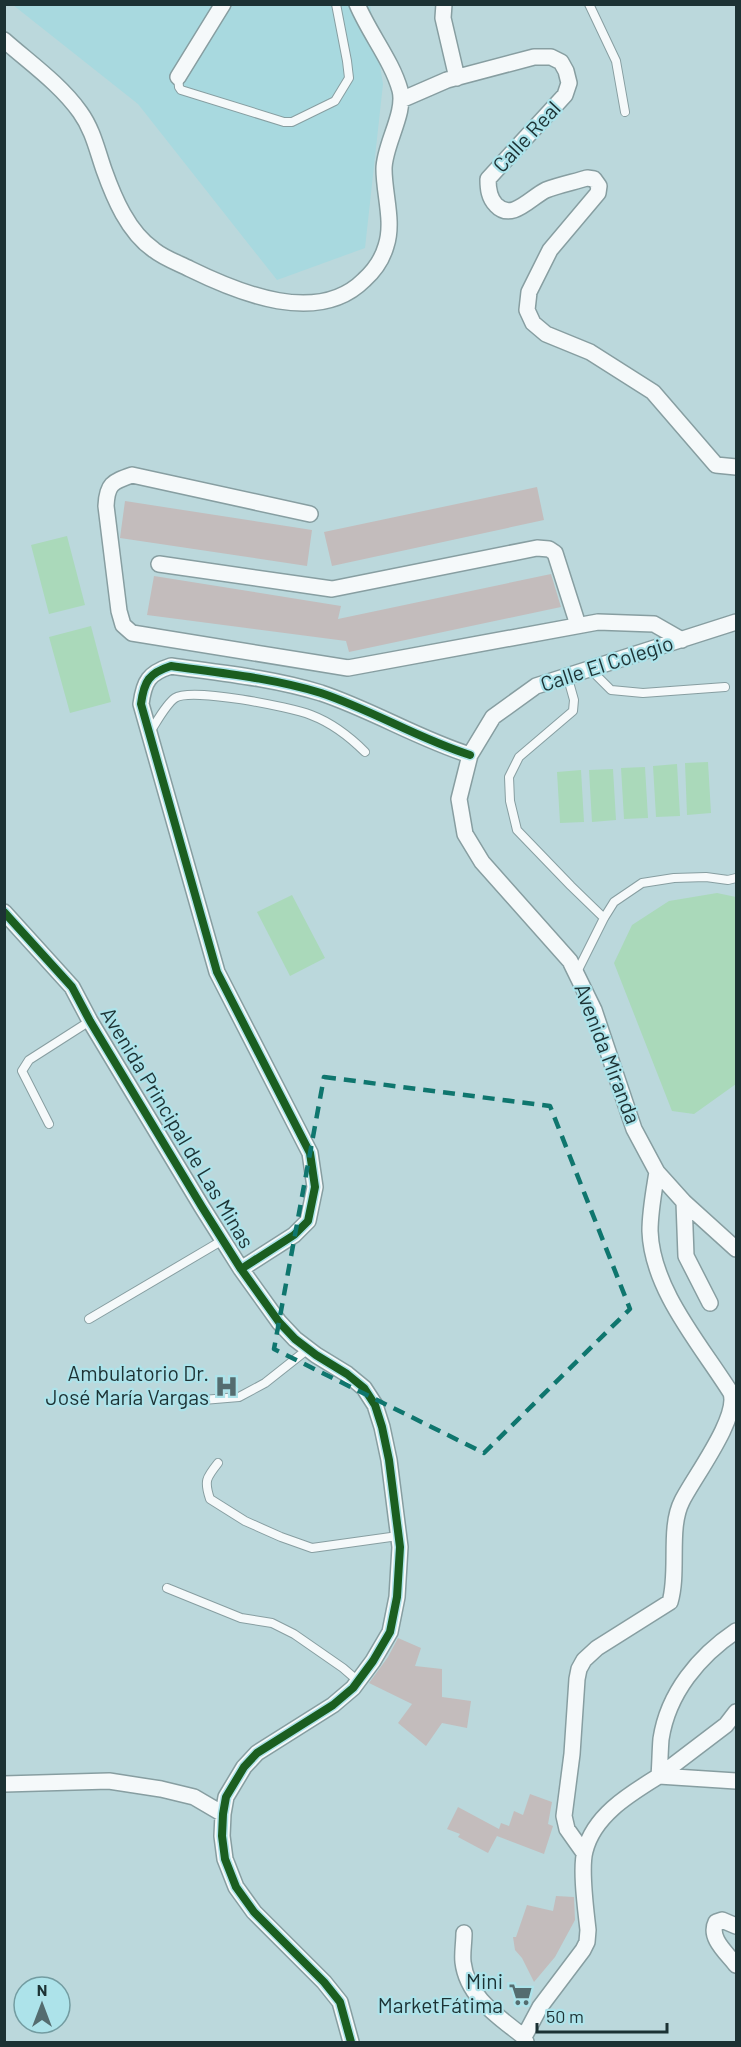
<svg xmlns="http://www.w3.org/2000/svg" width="741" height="2047" font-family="Barlow,sans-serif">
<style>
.built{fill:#a8d9df}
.green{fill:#aad9ba}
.building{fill:#c3bcbc}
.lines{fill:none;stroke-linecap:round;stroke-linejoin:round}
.service-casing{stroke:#879ea1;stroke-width:10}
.minor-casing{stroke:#879ea1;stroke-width:18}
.service{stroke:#f5f9fa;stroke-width:8}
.minor{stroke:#f5f9fa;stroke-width:15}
.cycleway-casing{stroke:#ade3ea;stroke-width:11}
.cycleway{stroke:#1b5e20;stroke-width:8}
.marked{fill:none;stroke:#0f766e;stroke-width:4.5;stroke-dasharray:12 8;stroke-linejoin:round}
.labels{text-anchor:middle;stroke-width:4.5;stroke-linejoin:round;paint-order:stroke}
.street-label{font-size:21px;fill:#1c3234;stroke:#ade3ea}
.poi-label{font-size:21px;fill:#1c3234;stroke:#ade3ea;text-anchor:end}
</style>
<rect width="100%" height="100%" fill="#bbd8dc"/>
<path class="built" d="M 13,5 L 370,5 L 383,84 L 365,248 L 277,280 L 138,104 Z"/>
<path class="green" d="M 67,536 L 85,605 L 49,614 L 31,545 Z
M 91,626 L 111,702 L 70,713 L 49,637 Z
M 708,762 L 711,813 L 687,815 L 685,763 Z
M 677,764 L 680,816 L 656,817 L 653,766 Z
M 645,767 L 648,818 L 624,819 L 621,768 Z
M 613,769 L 616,820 L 592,822 L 589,770 Z
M 581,770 L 584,822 L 560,823 L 557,772 Z
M 717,893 L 736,897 L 736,1084 L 694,1114 L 672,1111 L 614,963 L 632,925 L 669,901 Z
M 292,895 L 325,958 L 290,976 L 257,912 Z"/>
<path class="building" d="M 537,487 L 544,520 L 332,566 L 324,532 Z
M 125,501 L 312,530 L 307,566 L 120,538 Z
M 551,574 L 561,607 L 349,652 L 346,641 L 147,615 L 154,576 L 341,606 L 338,619 Z
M 398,1638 L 421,1648 L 415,1666 L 442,1669 L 442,1697 L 471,1701 L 467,1728 L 442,1723 L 426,1746 L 398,1723 L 412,1704 L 369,1683 L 388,1657 Z
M 530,1794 L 552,1802 L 548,1824 L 553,1826 L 544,1854 L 497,1836 L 488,1853 L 458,1837 L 460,1834 L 447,1829 L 458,1807 L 499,1829 L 501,1823 L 509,1826 L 514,1811 L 523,1815 Z
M 556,1896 L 574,1897 L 575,1920 L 555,1957 L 534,1982 L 522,1958 L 515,1950 L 513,1937 L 516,1937 L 527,1905 L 553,1911 Z"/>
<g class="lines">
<defs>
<path id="service" d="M 589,4 L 616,61 L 625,112
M 178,77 L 179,87 L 181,90 L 284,122 L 292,122 L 335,101 L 349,78 L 347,61 L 336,4
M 590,669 L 611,690 L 643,693 L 725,687
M 567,675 L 574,700 L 573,711 L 519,757 L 509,777 L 510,801 L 517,830 L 571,886 L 604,918
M 150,732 C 156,723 166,704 175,698 C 191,687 291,707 311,715 C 332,723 350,737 365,752
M 577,972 L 604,918 L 614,902 L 642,883 L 674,878 L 706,877 L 728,880 L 736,878
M 49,1124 L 22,1071 L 29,1060 L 90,1021
M 89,1319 L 223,1240
M 191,1401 L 239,1397 L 265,1383 L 308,1349
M 218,1463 C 206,1478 204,1481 210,1499 L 245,1521 L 281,1537 L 312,1548 L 398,1536
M 167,1588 L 241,1618 L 272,1623 L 294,1634 L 343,1668 L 358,1681"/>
<path id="minor" d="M 444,4 L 443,18 L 457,78
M 4,40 C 30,63 60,84 80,112 C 93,130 97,150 104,170 C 114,198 128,232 154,250 C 164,258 178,263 190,269 C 239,293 318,326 364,280 C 374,271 382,260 386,246 C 394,222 384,194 384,169 C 384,145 406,113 400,90 C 392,61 369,33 357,4
M 178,77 L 223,4
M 401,100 L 447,80 L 534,57 L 551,57 L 561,62 L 566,71 L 569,83 L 565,95 L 488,179 C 488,189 489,198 496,205 C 512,222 531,197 546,190 C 559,185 574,182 587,178 L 594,179 L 599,186 L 598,193 L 550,250 L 529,292 L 527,310 L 533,323 L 546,334 L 590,352 L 653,392 L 716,465 L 736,467
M 310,514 L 132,475 C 112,482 107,484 106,506 L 119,611 L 123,625 L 132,633 L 348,668 L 598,622 L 654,624 L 682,640
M 159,564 L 332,589 L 537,548 L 549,549 L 555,553 L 578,625
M 736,622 L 536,686 L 493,717 L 470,755 L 459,799 L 465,834 L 482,862 L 570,961 L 594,1010 L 634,1129 L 657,1172 L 684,1202 L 736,1249
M 4,912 L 72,987 L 90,1021 L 202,1207 L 241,1269 L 279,1322 L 295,1339 L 316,1355 L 347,1374 L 364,1388 L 375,1405 L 382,1427 L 389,1460 L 400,1547 L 397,1597 L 390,1632 L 373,1661 L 353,1688 L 333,1705 L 257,1753 L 244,1767 L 226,1797 L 223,1814 L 222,1836 L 225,1859 L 236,1887 L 254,1912 L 324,1982 L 340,2002 L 351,2042
M 684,1202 L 686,1256 L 710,1303
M 241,1269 L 294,1235 L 308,1221 L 315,1187 L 310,1153 L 217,972 L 141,704 C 144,681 149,673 171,666 C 221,673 272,678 321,693 C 372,710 419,739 470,755
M 659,1776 L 726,1725 L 736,1712
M 659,1776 L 736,1781
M 4,1784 L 109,1781 L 161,1789 L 194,1797 L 223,1814
M 584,1853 L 567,1829 L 564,1816 L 572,1754 L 577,1679 L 579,1669 L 584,1660 L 597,1648 L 670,1602 C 679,1572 668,1528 682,1501 C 694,1477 739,1418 731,1393 C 701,1345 652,1290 650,1231 C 650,1211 654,1191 657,1172
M 736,1926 L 722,1920 L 716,1922 C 708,1938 727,1953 736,1965
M 464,1933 C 464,1943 462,1953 463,1962 C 467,1997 499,2017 524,2037
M 526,2042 L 524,2037 L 540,2007 L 583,1950 L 587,1942 L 588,1930 C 586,1911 580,1869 585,1851 C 594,1815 630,1794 659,1776 C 660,1764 660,1751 661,1739 C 668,1693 699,1656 736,1631"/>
</defs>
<use href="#service" class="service-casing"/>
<use href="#minor" class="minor-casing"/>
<use href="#service" class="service"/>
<use href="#minor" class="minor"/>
<defs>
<path id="cycleway" d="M 4,912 L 72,987 L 90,1021 L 202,1207 L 241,1269 L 279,1322 L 295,1339 L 316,1355 L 347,1374 L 364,1388 L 375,1405 L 382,1427 L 389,1460 L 400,1547 L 397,1597 L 390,1632 L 373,1661 L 353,1688 L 333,1705 L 257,1753 L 244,1767 L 226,1797 L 223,1814 L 222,1836 L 225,1859 L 236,1887 L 254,1912 L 324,1982 L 340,2002 L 351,2042
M 241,1269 L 294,1235 L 308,1221 L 315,1187 L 310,1153 L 217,972 L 141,704 C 144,681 149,673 171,666 C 221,673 272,678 321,693 C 372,710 419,739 470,755"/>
</defs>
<use href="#cycleway" class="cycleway-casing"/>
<use href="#cycleway" class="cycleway"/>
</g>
<path class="marked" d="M 324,1077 L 550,1106 L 630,1309 L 484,1453 L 274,1349 Z"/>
<defs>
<symbol id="hospital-bare" viewBox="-9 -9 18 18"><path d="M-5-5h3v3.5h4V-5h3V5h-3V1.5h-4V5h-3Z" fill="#546c6f" stroke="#ade3ea" stroke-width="2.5" paint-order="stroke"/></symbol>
<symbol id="supermarket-bare" viewBox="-9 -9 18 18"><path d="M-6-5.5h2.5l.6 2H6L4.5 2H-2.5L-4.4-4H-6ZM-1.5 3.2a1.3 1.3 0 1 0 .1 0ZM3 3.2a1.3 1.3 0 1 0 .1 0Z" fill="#546c6f" stroke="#ade3ea" stroke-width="2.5" paint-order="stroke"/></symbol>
</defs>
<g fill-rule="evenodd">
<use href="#hospital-bare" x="210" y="1370" width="33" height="33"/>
<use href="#supermarket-bare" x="504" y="1978" width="33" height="33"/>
</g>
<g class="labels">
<g class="street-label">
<text transform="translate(527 137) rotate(-47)" y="7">Calle Real</text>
<text transform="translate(607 664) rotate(-18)" y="7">Calle El Colegio</text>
<text transform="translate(607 1054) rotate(69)" y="7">Avenida Miranda</text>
<text transform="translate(177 1128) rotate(59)" y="7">Avenida Principal de Las Minas</text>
</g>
<g class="poi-label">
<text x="209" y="1381">Ambulatorio Dr.<tspan x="209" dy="24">José María Vargas</tspan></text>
<text x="503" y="1989">Mini<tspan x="503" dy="24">MarketFátima</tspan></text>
</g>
</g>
<rect width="741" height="2047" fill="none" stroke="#1c3234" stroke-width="12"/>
<g transform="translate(42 2005)"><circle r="28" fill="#ade3ea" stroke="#739ca1" stroke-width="1.5"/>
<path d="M0-4.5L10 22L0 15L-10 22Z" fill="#546c6f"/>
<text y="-9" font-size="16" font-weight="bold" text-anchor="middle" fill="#1c3234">N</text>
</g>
<path d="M537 2023v9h130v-9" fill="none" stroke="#1c3234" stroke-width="3"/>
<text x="546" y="2023" font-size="18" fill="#1c3234" stroke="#ade3ea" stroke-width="4.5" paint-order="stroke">50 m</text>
</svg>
